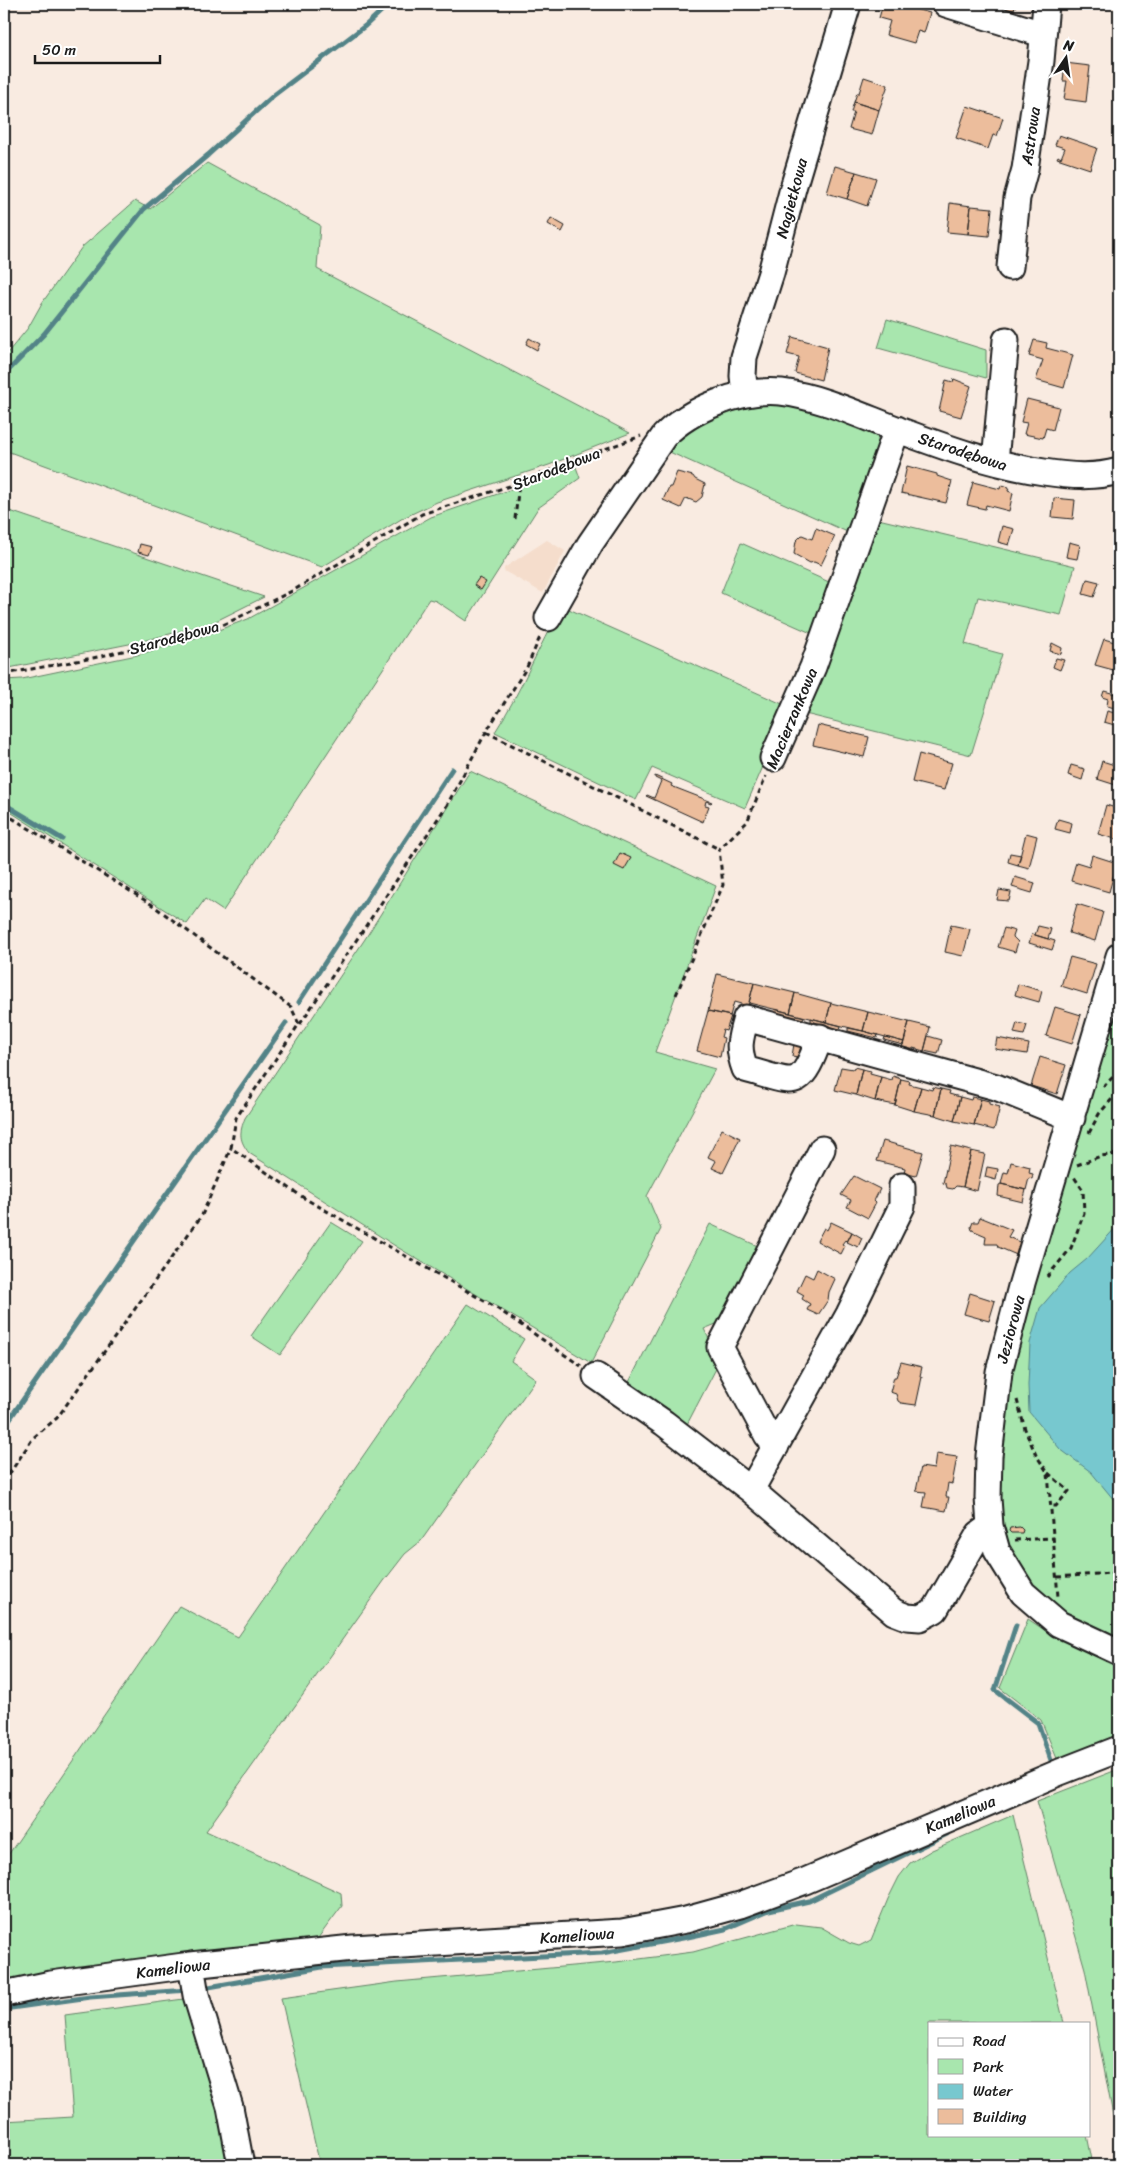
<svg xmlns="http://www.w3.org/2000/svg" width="1123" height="2169" font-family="Sriracha,sans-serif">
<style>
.built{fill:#f5ddcc}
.green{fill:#a8e6ae;stroke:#628165}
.water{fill:#77c8cf;stroke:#538387}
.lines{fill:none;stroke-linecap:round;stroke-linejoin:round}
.stream{stroke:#538387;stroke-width:5}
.building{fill:#ecbd9c;stroke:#1c1c1c}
.minor-casing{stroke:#1c1c1c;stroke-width:29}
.path{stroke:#1c1c1c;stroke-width:3;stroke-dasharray:5 4;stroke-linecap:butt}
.minor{stroke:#fff;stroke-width:25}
.labels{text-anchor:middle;stroke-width:4;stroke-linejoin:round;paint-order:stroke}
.street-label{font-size:16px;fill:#1c1c1c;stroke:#fff}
</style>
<rect width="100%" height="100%" fill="#f9ebe1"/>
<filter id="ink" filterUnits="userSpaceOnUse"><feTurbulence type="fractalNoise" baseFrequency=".02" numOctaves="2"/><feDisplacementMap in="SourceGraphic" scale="10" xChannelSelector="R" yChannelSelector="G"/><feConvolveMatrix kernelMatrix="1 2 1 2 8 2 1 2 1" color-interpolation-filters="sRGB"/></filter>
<g filter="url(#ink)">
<path class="built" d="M 547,540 L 565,551 L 543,593 L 504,571 L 504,568 Z"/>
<path class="green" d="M 207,163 L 320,225 L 317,269 L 630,433 L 549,465 L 437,502 L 403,518 L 322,567 L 4,450 L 4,357 L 28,328 L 42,303 L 82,247 L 135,201 L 150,209 Z
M 887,319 L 986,350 L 986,378 L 878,348 Z
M 771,401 L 804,407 L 877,435 L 880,447 L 854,535 L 665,450 L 701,423 L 741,405 Z
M 576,467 L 580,478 L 538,508 L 466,621 L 436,601 L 429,599 L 223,911 L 205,899 L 187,924 L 4,808 L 4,680 L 22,679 L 137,655 L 205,635 L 248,619 L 431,517 Z
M 4,509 L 264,597 L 212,623 L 139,642 L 4,669 Z
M 874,518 L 1075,566 L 1061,615 L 978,597 L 965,644 L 1002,654 L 971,755 L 797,712 Z
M 741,543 L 838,586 L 820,637 L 721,593 Z
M 562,606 L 789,707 L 745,808 L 652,768 L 636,800 L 495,732 C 521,692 538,647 562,606 Z
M 470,771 L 716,886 L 655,1052 L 715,1069 L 647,1196 L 661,1229 L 591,1363 L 397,1247 L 249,1153 C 239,1140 239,1133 245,1118 L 365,939 Z
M 1119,1004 L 1119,1644 L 1046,1607 L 1005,1551 L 997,1483 L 1008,1379 L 1054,1215 Z
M 331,1222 L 362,1241 L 280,1355 L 251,1336 Z
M 710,1224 L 764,1249 L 728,1319 L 704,1329 L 720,1361 L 682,1434 L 625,1390 Z
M 468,1304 L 524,1339 L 511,1361 L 536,1379 L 421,1541 L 405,1554 L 384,1581 L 206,1831 L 341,1893 L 342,1906 L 315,1942 L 4,1982 L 4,1861 L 179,1606 L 238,1637 Z
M 1028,1619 L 1052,1635 L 1072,1639 L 1119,1662 L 1119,1738 L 1058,1761 L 1041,1720 L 1000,1688 Z
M 1119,1769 L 1119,2147 L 1085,1969 L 1037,1801 Z
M 1013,1815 L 1064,2023 L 929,2023 L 929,2135 L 1087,2135 L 1093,2165 L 320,2165 L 281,1998 L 397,1982 L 616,1962 L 693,1952 L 796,1924 L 821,1927 L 849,1943 L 859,1946 L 871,1940 L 888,1899 L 899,1877 L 910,1863 L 932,1850 Z
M 191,1998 L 232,2165 L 4,2165 L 4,2121 L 73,2117 L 65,2015 Z"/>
<path class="water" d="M 1119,1224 L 1119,1506 L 1091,1472 L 1060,1449 L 1029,1412 L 1028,1385 L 1030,1343 L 1040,1308 L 1070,1273 L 1087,1259 Z"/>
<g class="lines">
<path class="stream" d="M 4,375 L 44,334 L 144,209 L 208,155 L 274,95 L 365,26 L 389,4
M 4,804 L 62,839
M 299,1002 L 452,769
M 4,1427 L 286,1023
M 1016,1625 L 995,1690 L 1038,1723 L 1053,1766
M 203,1988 L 322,1967 L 602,1953 L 683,1938 L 725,1929 L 769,1910 L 809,1901 L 947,1834
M 4,2009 L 90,1997 L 188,1990"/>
</g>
<path class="building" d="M 883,4 L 896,4 L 930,13 L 924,33 L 918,31 L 914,43 L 886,35 L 890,21 L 879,18 Z
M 988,4 L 1016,4 L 1013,13 Z
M 1065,63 L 1090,66 L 1086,102 L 1064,99 L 1067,81 L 1063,81 Z
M 864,77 L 888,85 L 879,110 L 854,102 L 857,93 L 859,93 Z
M 854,102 L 879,110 L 872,135 L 849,129 L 854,112 L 851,112 Z
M 967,106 L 1003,118 L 997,136 L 993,135 L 988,149 L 956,138 Z
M 1059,135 L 1097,148 L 1090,169 L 1057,158 L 1058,156 L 1061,158 L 1065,148 L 1055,145 Z
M 835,166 L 856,172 L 847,199 L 827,193 Z
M 856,172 L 876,178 L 867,206 L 847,199 Z
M 950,203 L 971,206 L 968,234 L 947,232 Z
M 971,206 L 992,208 L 989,236 L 968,234 Z
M 551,218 L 565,226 L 562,232 L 548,224 Z
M 792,337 L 828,347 L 821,380 L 795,373 L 799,357 L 787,354 Z
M 529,338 L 540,344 L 537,350 L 526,344 Z
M 1034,340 L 1047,343 L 1046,348 L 1073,355 L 1064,388 L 1036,380 L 1043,360 L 1029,356 Z
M 954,379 L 971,386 L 961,417 L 939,411 L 946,380 L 953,382 Z
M 1027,399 L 1059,407 L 1053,430 L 1046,428 L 1043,438 L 1024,434 L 1027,423 L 1021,422 Z
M 907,466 L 937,474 L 937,476 L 952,481 L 946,503 L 901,493 Z
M 677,472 L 693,476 L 695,479 L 705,484 L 702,497 L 696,502 L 686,498 L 681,508 L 663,500 L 669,487 L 671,487 Z
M 973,482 L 1000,489 L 1001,485 L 1009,487 L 1008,491 L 1013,493 L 1009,511 L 986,505 L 985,509 L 967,505 Z
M 1054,498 L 1075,500 L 1073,519 L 1052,517 Z
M 1002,526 L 1014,529 L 1009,545 L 998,542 Z
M 816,528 L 835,536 L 821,565 L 814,562 L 810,563 L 794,554 L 796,541 L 802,535 L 812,539 Z
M 1069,542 L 1080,545 L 1077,559 L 1066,557 Z
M 140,544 L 152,547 L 149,555 L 138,552 Z
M 479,578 L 486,582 L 481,590 L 474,585 Z
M 1087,579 L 1099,582 L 1094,597 L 1083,594 Z
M 1104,639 L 1118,643 L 1119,660 L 1117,671 L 1095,665 Z
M 1052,643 L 1062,648 L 1061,654 L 1050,651 Z
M 1056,658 L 1064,660 L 1060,670 L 1053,667 Z
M 1104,691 L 1119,695 L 1119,709 L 1107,706 L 1108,699 L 1102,697 Z
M 1107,711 L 1119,714 L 1118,726 L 1104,722 Z
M 818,725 L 869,737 L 864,757 L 813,745 Z
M 919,754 L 952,763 L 944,790 L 912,782 Z
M 1102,761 L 1118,766 L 1119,762 L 1119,786 L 1097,779 Z
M 1071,765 L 1085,769 L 1082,780 L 1068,775 Z
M 655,776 L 672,784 L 671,786 L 712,802 L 711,803 L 706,801 L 705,805 L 709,806 L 703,822 L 646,796 L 647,795 L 654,798 L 661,781 L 655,778 Z
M 1106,805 L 1119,809 L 1119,840 L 1098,834 Z
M 1058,819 L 1072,823 L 1070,833 L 1055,829 Z
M 1026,833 L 1037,836 L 1029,868 L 1018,865 Z
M 620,853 L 631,858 L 624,870 L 614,865 Z
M 1010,853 L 1021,855 L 1018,865 L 1008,862 Z
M 1092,855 L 1117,863 L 1109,892 L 1071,881 L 1076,862 L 1089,866 Z
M 1015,877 L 1035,883 L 1032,893 L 1012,887 Z
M 999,890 L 1011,892 L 1009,901 L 997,900 Z
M 1077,904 L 1103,912 L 1095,941 L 1069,933 Z
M 951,925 L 970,929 L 963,956 L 945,952 Z
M 1038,926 L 1051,929 L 1048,939 L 1035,935 Z
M 1004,928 L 1015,931 L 1013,937 L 1018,942 L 1015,952 L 998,947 Z
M 1032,934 L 1055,941 L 1052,950 L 1029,943 Z
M 1070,957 L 1096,964 L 1087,994 L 1061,986 Z
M 717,974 L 754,983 L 748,1006 L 734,1002 L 730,1016 L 708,1011 Z
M 754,983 L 795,993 L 790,1013 L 749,1003 Z
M 1018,984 L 1042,991 L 1039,1002 L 1015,995 Z
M 795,993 L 831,1003 L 826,1022 L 790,1013 Z
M 831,1003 L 868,1012 L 863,1031 L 826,1022 Z
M 1055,1007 L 1081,1015 L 1072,1044 L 1046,1036 Z
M 775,1009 L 790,1013 L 804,1017 L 803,1019 L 774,1012 Z
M 708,1011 L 731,1016 L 726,1031 L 723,1030 L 721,1037 L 724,1038 L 720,1057 L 697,1051 Z
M 868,1012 L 909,1022 L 904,1042 L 863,1031 Z
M 811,1018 L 841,1026 L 840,1029 L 811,1021 Z
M 909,1022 L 930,1027 L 924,1051 L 913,1048 L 912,1051 L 902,1048 Z
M 1017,1023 L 1027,1025 L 1024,1035 L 1014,1033 Z
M 848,1028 L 863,1031 L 878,1035 L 877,1038 L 848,1031 Z
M 928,1036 L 942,1040 L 938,1054 L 924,1051 Z
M 885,1037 L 904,1042 L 903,1045 L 884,1040 Z
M 997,1038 L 1029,1044 L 1027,1054 L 995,1049 Z
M 794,1044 L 801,1046 L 798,1057 L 792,1056 Z
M 1040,1057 L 1066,1065 L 1057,1094 L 1031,1086 Z
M 841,1067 L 853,1069 L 854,1067 L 862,1069 L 856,1095 L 835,1090 Z
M 862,1069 L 871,1071 L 870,1074 L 881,1077 L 875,1101 L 856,1095 Z
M 893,1076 L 901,1079 L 895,1105 L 875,1101 L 881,1077 L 892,1080 Z
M 901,1079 L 910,1081 L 909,1084 L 921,1087 L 914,1111 L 895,1105 Z
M 921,1087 L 932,1090 L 933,1087 L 941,1089 L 935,1115 L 914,1111 Z
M 941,1089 L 950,1091 L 949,1094 L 960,1097 L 954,1121 L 935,1115 Z
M 960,1097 L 971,1100 L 972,1097 L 981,1099 L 974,1125 L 954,1121 Z
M 981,1099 L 989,1101 L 989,1104 L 1000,1107 L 994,1130 L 974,1125 Z
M 722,1129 L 740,1138 L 723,1173 L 712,1168 L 716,1161 L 708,1157 Z
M 883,1141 L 923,1152 L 916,1176 L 904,1173 L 905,1168 L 877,1161 Z
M 951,1146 L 971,1151 L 963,1187 L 956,1186 L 953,1189 L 947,1188 L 946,1184 L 943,1183 Z
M 971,1151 L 985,1154 L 977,1191 L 963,1187 Z
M 1011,1162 L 1030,1167 L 1029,1173 L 1033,1174 L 1032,1179 L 1029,1178 L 1026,1190 L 1001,1184 L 1004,1172 L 1008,1173 Z
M 987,1167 L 998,1169 L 996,1180 L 985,1177 Z
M 854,1176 L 880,1189 L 874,1201 L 876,1203 L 868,1218 L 847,1207 L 851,1200 L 841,1195 Z
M 1001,1184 L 1026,1190 L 1023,1202 L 998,1196 L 999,1185 Z
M 980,1217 L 1012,1230 L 1008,1237 L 1024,1244 L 1019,1256 L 998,1247 L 997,1244 L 985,1244 L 986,1236 L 972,1230 L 971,1227 L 973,1222 L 978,1222 Z
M 831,1222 L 852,1232 L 847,1242 L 845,1240 L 842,1244 L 845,1246 L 841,1254 L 817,1241 L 824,1228 L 827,1230 Z
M 852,1232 L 862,1238 L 858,1247 L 847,1242 Z
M 817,1269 L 835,1279 L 829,1292 L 828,1300 L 818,1315 L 807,1310 L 810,1304 L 802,1299 L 804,1295 L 797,1291 L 805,1274 L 813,1278 Z
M 970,1293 L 995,1301 L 989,1321 L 964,1314 Z
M 901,1362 L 922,1367 L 920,1376 L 922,1377 L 916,1405 L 901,1403 L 898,1401 L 896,1394 L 890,1392 L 894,1377 L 896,1377 Z
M 936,1454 L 957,1457 L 952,1484 L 948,1483 L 946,1497 L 949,1497 L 946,1511 L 923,1507 L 926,1492 L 916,1491 L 921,1467 L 934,1469 Z
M 1020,1527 L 1023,1530 L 1022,1533 L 1011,1533 L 1009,1531 L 1010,1528 Z"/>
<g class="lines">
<defs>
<path id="minor" d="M 946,4 L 1042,34
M 1010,267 L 1017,198 L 1025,169 L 1041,61 L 1046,4
M 745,394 L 743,376 L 744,357 L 771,273 L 793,188 L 848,4
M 995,462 L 1006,340
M 548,618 L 590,544 L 664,436 C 690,409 742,388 781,392 C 821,397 859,415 896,429 C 944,447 993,465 1044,472 C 1070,476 1094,478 1119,471
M 773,758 L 813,667 L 897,429
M 1119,956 L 1022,1283 L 999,1372 L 989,1456 L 988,1498 L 990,1526 L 997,1551 L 1023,1593 L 1059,1624 L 1119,1652
M 820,1037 C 800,1093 796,1083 745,1069 C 737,1048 740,1039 746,1018 L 996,1087 L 1072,1118
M 596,1376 L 664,1423 L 751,1490 L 894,1612 L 907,1617 L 920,1618 L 935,1610 L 979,1534 L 990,1526
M 776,1446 L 767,1435 L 720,1347 L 822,1149
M 751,1490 L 849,1314 L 902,1206 L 902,1186
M 191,1965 L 196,1995 L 230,2107 L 241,2165
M 4,1994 L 51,1984 L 191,1965 L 353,1948 L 622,1932 L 686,1920 L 740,1905 L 805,1881 L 1060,1772 L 1119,1749"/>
</defs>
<use href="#minor" class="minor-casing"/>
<path class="path" d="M 515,519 L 519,483
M 4,674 L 93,658 L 215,629 L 294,590 L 422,514 L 519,483 L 580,458 L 641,436
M 486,732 L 719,849
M 4,813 L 151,904 L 291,1007 L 299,1024 L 236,1118 L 231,1148 L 304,1198 L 495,1307 L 581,1366
M 676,995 L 723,885 L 719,849 L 747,822 L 766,776
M 300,1024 L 447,805 L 486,732 L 527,667 L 540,637
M 1103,1087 L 1112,1078 L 1119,1066
M 1089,1133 L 1099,1114 L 1119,1091
M 1077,1165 L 1101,1156 L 1119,1154
M 1047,1277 L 1071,1248 L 1084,1213 L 1083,1190 L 1074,1177
M 1017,1400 L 1025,1429 L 1036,1455 L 1048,1473 L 1058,1597
M 1048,1473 L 1069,1491 L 1056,1506 L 1051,1506
M 4,1482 L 33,1438 L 57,1418 L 202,1215 L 231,1148
M 1015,1540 L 1054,1538
M 1057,1577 L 1111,1573 L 1119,1580"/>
<use href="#minor" class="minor"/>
</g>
</g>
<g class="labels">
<g class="street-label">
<text transform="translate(1030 136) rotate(-82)" y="6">Astrowa</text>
<text transform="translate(791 198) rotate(-75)" y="6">Nagietkowa</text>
<text transform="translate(963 451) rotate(18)" y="6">Starodębowa</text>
<text transform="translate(556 468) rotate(-21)" y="6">Starodębowa</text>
<text transform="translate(174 637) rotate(-15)" y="6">Starodębowa</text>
<text transform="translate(791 718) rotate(-67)" y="6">Macierzankowa</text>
<text transform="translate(1010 1329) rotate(-75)" y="6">Jeziorowa</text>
<text transform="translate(960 1814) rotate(-23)" y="6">Kameliowa</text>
<text transform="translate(577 1935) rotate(-4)" y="6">Kameliowa</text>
<text transform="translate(173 1968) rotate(-7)" y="6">Kameliowa</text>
</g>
</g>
<rect width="1123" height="2169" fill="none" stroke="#fff" stroke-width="20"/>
<rect x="10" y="10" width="1103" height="2149" fill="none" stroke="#1c1c1c" stroke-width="2" filter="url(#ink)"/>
<rect x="928" y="2022" width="162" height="115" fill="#ffffff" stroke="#a4a4a4"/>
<rect x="938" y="2038" width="25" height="8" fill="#ffffff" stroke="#a4a4a4"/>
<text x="973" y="2046" font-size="15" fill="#1c1c1c">Road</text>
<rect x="938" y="2059" width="25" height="15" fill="#a8e6ae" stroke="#a4a4a4"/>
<text x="973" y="2072" font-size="15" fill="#1c1c1c">Park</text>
<rect x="938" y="2084" width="25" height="15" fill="#77c8cf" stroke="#a4a4a4"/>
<text x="973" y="2096" font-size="15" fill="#1c1c1c">Water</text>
<rect x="938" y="2109" width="25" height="15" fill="#ecbd9c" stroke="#a4a4a4"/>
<text x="973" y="2122" font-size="15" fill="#1c1c1c">Building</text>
<g transform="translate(1066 58) rotate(13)" stroke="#ffffff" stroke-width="4" paint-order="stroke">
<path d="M0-4L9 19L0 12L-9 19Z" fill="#1c1c1c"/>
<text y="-8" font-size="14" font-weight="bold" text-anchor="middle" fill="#1c1c1c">N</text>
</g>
<path d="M35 55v8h125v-8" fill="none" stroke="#1c1c1c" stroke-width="2.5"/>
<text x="42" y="55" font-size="15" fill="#1c1c1c" stroke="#ffffff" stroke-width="4" paint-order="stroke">50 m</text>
</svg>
